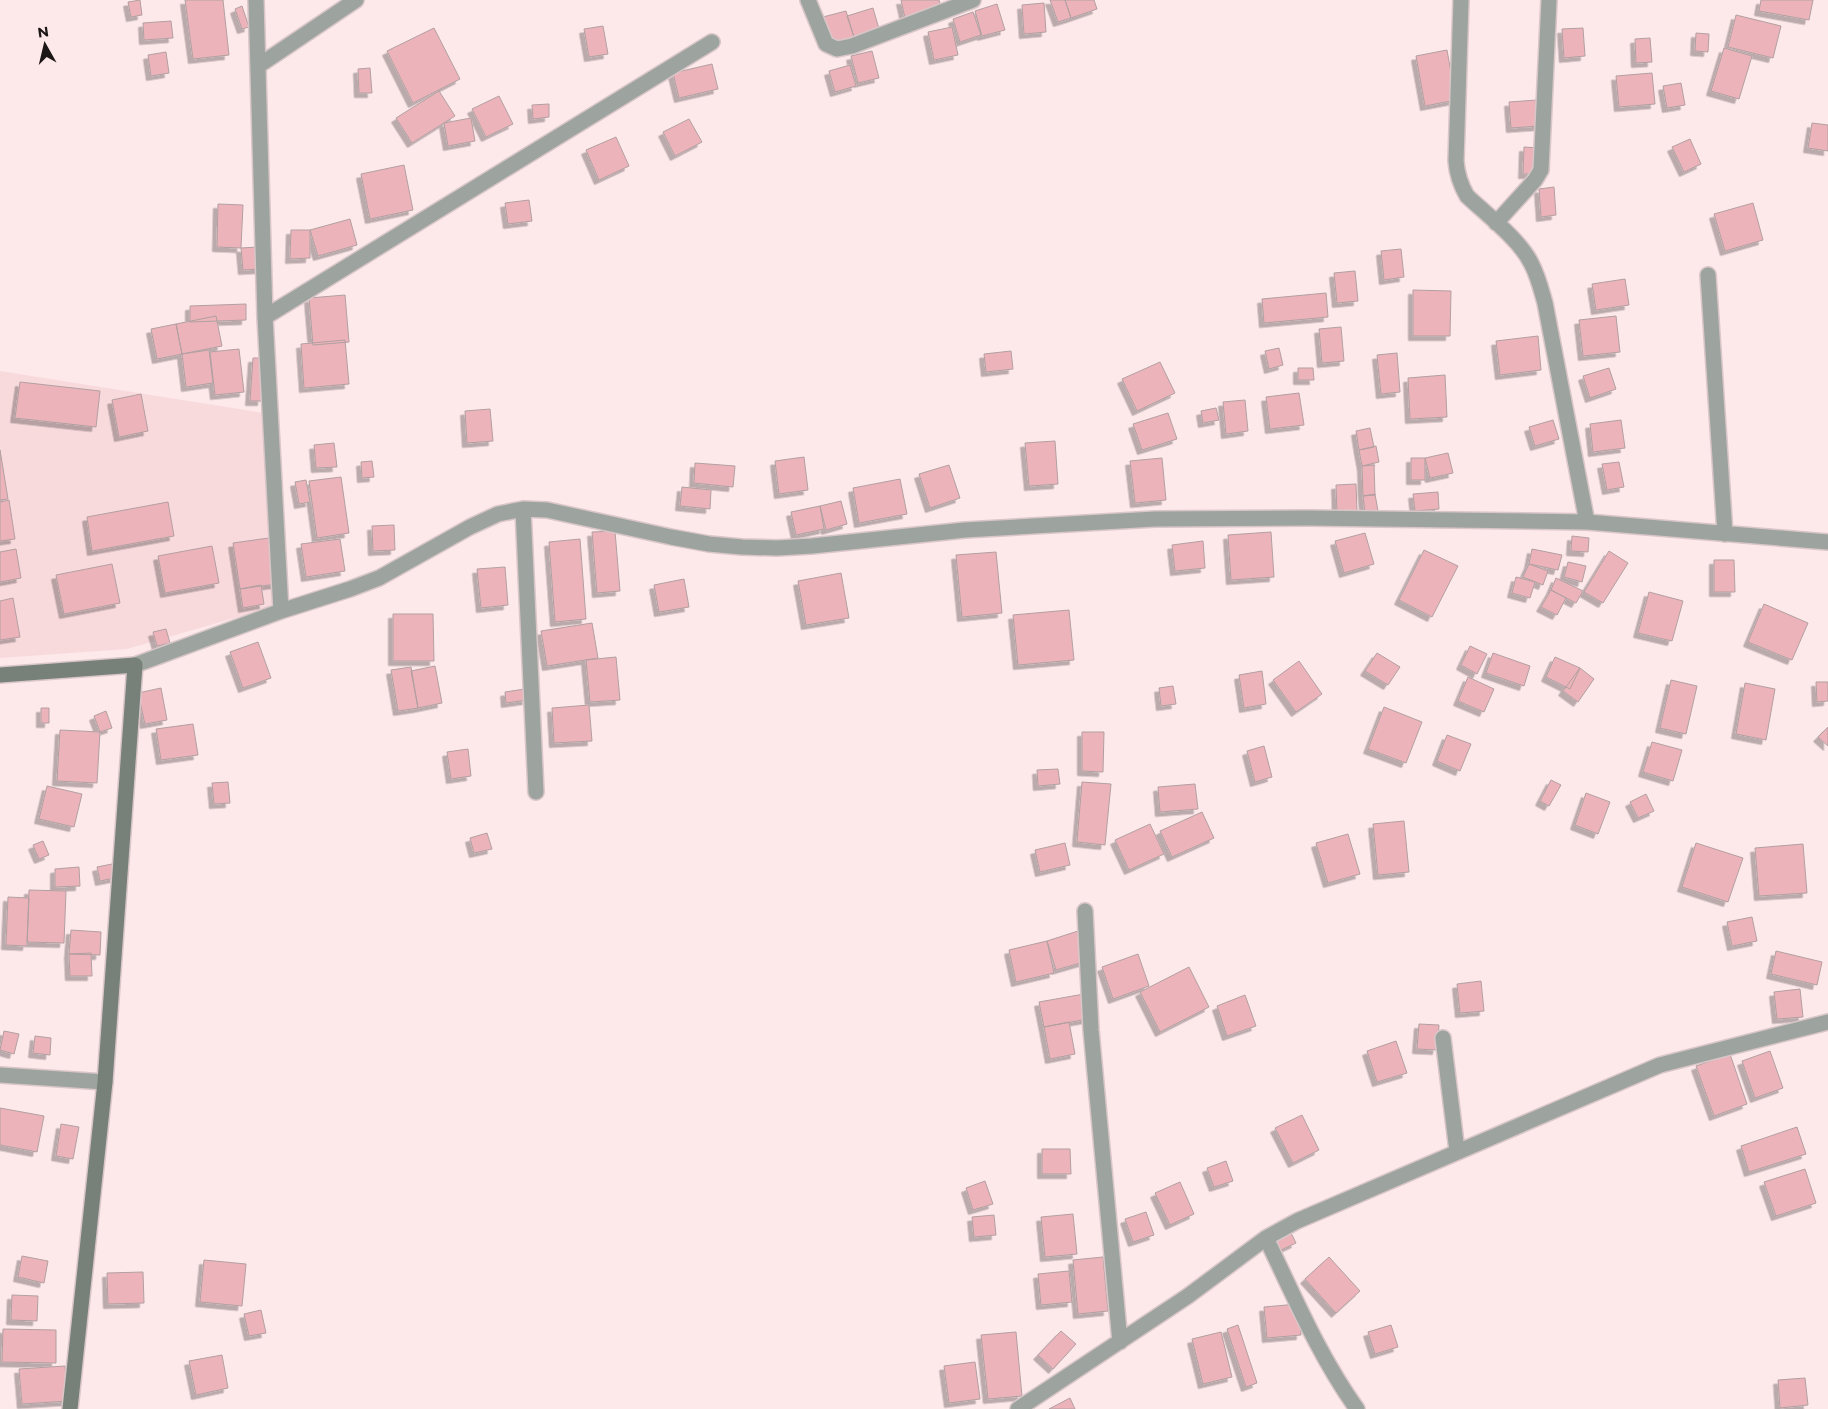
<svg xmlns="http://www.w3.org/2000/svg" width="1828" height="1409" font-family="Montserrat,sans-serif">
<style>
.built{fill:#f8dadd}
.building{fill:#ecb4ba;stroke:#b29fa1;filter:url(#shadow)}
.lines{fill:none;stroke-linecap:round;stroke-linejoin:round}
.street-casing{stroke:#d9c6c8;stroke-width:18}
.secondary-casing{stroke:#d9c6c8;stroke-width:18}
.street{stroke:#9da49f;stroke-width:15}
.secondary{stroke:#778079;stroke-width:15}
</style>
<defs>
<filter id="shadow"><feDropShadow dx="-4.5" dy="4.5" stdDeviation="0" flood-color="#0004"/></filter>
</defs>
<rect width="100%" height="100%" fill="#fde8ea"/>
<path class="built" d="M 0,371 L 264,413 L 273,601 L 269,608 L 127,649 L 0,658 Z"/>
<path class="building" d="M 140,0 L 142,15 L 131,17 L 128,2 Z
M 185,0 L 223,0 L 229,55 L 193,59 Z
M 901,0 L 939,0 L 941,8 L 905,18 Z
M 1050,0 L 1065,0 L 1071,18 L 1058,22 Z
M 1065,0 L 1094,0 L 1097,9 L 1071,18 Z
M 1761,0 L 1813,0 L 1809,20 L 1759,11 Z
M 1044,3 L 1046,32 L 1024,34 L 1022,5 Z
M 997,4 L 1005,30 L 982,36 L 975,11 Z
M 242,6 L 249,27 L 242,29 L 235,9 Z
M 873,8 L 879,29 L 854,37 L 847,16 Z
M 846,11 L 854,37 L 831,44 L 823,17 Z
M 973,12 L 981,35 L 960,42 L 953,19 Z
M 1736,15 L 1781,26 L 1773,58 L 1728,47 Z
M 171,21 L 173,38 L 144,40 L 143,23 Z
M 603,26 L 608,54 L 589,57 L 584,29 Z
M 952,27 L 958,55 L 934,60 L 928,32 Z
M 434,28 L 460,79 L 413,103 L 387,51 Z
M 1583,28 L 1585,56 L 1564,58 L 1562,29 Z
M 1696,33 L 1709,34 L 1708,52 L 1695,51 Z
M 1650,38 L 1652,62 L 1636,63 L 1635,39 Z
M 1724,48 L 1752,56 L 1739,99 L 1711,91 Z
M 1447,50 L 1456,100 L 1425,106 L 1416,56 Z
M 872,51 L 879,78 L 858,83 L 851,56 Z
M 166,52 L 169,73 L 151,76 L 148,55 Z
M 712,64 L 718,89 L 679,98 L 673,73 Z
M 850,65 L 856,86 L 835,92 L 829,71 Z
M 370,68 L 372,93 L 359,93 L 358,69 Z
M 1652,73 L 1655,104 L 1619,107 L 1616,76 Z
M 1681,83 L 1685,105 L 1667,108 L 1663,86 Z
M 439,91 L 455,116 L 412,143 L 396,118 Z
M 499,96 L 513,124 L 486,137 L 472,109 Z
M 1537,100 L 1539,126 L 1511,128 L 1509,102 Z
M 549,104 L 549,117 L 533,119 L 532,105 Z
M 471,118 L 475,141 L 448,146 L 444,123 Z
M 689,119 L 702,142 L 675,156 L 663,132 Z
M 1812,123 L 1828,125 L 1828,151 L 1808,148 Z
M 616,137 L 629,166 L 599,180 L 586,150 Z
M 1690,139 L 1701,164 L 1684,172 L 1672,147 Z
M 1524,147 L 1539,148 L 1538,174 L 1523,174 Z
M 404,165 L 413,210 L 370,219 L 361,174 Z
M 1554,187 L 1556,215 L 1541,217 L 1539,189 Z
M 529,200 L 532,221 L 508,224 L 505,203 Z
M 1753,203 L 1763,240 L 1725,251 L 1714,214 Z
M 218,204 L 243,205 L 241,248 L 217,247 Z
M 350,219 L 357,245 L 318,256 L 310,230 Z
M 291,230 L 310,230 L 310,258 L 290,259 Z
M 258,247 L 260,269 L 243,270 L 241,248 Z
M 1401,249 L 1404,277 L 1384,280 L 1381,251 Z
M 1355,271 L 1358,301 L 1337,303 L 1334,273 Z
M 1625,279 L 1629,305 L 1596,310 L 1592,284 Z
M 1413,290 L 1451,291 L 1450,336 L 1413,336 Z
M 1326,293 L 1328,317 L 1264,323 L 1262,299 Z
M 345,295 L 349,342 L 313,345 L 309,298 Z
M 246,304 L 246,320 L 190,322 L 190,306 Z
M 216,316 L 222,346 L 182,354 L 176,324 Z
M 1616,316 L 1620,352 L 1583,356 L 1579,320 Z
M 176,324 L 182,354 L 157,359 L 151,329 Z
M 1341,327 L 1344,361 L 1322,363 L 1319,329 Z
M 1538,336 L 1541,370 L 1500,375 L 1496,341 Z
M 345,340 L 349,384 L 304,388 L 301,344 Z
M 1279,348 L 1283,365 L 1269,369 L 1265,351 Z
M 239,349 L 244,392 L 215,395 L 210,352 Z
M 209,350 L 213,383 L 186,387 L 182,354 Z
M 1011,351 L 1013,369 L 986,372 L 984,354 Z
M 1397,353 L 1400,392 L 1381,394 L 1377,355 Z
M 253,358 L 264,358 L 262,401 L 250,401 Z
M 1160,362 L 1175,393 L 1137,411 L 1122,379 Z
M 1298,368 L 1313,368 L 1314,380 L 1298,380 Z
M 1609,368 L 1616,389 L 1590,398 L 1583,376 Z
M 1445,375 L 1447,417 L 1410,419 L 1408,378 Z
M 20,382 L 100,391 L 96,427 L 15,418 Z
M 1299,393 L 1304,425 L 1270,429 L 1266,397 Z
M 141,394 L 148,431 L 119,437 L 112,400 Z
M 1245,400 L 1248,431 L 1226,434 L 1223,402 Z
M 1216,408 L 1219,420 L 1203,423 L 1201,411 Z
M 490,409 L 493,441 L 467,443 L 465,411 Z
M 1168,413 L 1177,439 L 1142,450 L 1133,424 Z
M 1553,420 L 1559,439 L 1535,446 L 1529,427 Z
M 1621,420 L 1625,448 L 1593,452 L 1590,424 Z
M 1370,428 L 1374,447 L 1359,450 L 1356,431 Z
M 1055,441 L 1058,484 L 1029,486 L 1025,443 Z
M 334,443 L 337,467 L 316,468 L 314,445 Z
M 1376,446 L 1379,462 L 1362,466 L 1359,450 Z
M 0,450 L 8,499 L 0,500 Z
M 1448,453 L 1453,473 L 1430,478 L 1425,458 Z
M 804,457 L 808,490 L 779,494 L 775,461 Z
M 1162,458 L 1166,500 L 1135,503 L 1130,461 Z
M 1411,458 L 1425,458 L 1425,480 L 1411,480 Z
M 372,461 L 374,477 L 362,478 L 361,462 Z
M 1619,462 L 1624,487 L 1607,490 L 1602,464 Z
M 695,463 L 735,466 L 733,487 L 694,483 Z
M 949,465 L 960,498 L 930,508 L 919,474 Z
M 1374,465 L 1375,495 L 1363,496 L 1362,466 Z
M 341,477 L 349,533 L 317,538 L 309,481 Z
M 900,479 L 907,514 L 859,523 L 853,488 Z
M 306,480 L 310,502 L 299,504 L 295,482 Z
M 1356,484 L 1357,511 L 1337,512 L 1336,485 Z
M 682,487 L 711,490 L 710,509 L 680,506 Z
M 1438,492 L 1439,509 L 1415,511 L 1413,494 Z
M 1375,494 L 1378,511 L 1365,513 L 1363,496 Z
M 9,500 L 15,539 L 0,541 L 0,502 Z
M 841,501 L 847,524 L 826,530 L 820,506 Z
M 168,502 L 174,536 L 92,551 L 87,517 Z
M 820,506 L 824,529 L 796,535 L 791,512 Z
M 394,525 L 395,550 L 373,551 L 372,526 Z
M 615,531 L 620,591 L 597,593 L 592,532 Z
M 1271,532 L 1274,577 L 1231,580 L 1228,535 Z
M 1365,533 L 1374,564 L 1344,573 L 1335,541 Z
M 1572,536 L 1589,538 L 1588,552 L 1571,551 Z
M 269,538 L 276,584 L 240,589 L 233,543 Z
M 340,539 L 345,571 L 306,577 L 301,544 Z
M 580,539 L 586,619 L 555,622 L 549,542 Z
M 1203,541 L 1205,568 L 1175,571 L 1172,545 Z
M 212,546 L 219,583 L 165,593 L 158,556 Z
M 16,549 L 21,578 L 0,582 L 0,552 Z
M 1532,549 L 1562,555 L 1558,570 L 1529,564 Z
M 1424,550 L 1458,566 L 1432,617 L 1399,600 Z
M 1609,551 L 1628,563 L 1603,603 L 1584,592 Z
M 996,552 L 1002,613 L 962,617 L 956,555 Z
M 1714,560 L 1734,560 L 1735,592 L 1714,592 Z
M 1568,562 L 1586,566 L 1582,582 L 1564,577 Z
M 112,564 L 120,603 L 64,614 L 56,575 Z
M 1529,564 L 1548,571 L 1543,585 L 1523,577 Z
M 505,567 L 508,605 L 481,608 L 477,569 Z
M 841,573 L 849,618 L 806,625 L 798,581 Z
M 1516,577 L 1535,582 L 1530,598 L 1512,593 Z
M 1556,578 L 1583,591 L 1576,603 L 1551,590 Z
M 684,579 L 689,607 L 659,612 L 654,585 Z
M 261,585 L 264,604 L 243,608 L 240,589 Z
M 1551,590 L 1566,598 L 1557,615 L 1541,607 Z
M 1649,592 L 1683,601 L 1672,641 L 1638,633 Z
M 13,598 L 20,637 L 0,640 L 0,601 Z
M 1764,604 L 1808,623 L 1792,660 L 1748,642 Z
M 1069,610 L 1074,660 L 1018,665 L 1013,615 Z
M 393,614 L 433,614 L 434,661 L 393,661 Z
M 592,623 L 598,658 L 547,666 L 541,631 Z
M 166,629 L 170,643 L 157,646 L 153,632 Z
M 258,642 L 271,678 L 243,688 L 230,652 Z
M 1470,646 L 1487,654 L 1477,674 L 1461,665 Z
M 1377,653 L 1400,667 L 1388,685 L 1365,671 Z
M 1493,653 L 1530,666 L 1524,686 L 1486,673 Z
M 616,657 L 620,700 L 590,702 L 586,660 Z
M 1555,657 L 1580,668 L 1570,689 L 1546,677 Z
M 1299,661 L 1322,694 L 1296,712 L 1273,680 Z
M 435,666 L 442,703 L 418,708 L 411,671 Z
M 411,667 L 418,708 L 398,711 L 391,670 Z
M 1580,668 L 1594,679 L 1578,702 L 1563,691 Z
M 1262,671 L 1266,704 L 1244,708 L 1239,675 Z
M 1468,677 L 1494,689 L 1484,712 L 1458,701 Z
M 1671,680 L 1697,686 L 1686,734 L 1660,728 Z
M 1816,682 L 1828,682 L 1828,701 L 1817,702 Z
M 1745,683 L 1775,689 L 1766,740 L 1736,734 Z
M 1173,686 L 1176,704 L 1161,706 L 1159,688 Z
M 161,688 L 167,720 L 145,724 L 138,693 Z
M 525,689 L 527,700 L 506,703 L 505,692 Z
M 589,705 L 592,741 L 554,743 L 552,708 Z
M 1384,707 L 1422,722 L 1406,763 L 1368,749 Z
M 41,708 L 49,708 L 49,723 L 41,723 Z
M 106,711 L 112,728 L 100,732 L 94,716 Z
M 193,724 L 198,755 L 161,760 L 156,729 Z
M 1828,727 L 1828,746 L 1818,737 Z
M 60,730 L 100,732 L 97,783 L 57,781 Z
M 1082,732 L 1104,732 L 1103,772 L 1082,771 Z
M 1447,735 L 1471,744 L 1460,771 L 1437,761 Z
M 1652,742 L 1682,750 L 1673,781 L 1643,772 Z
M 1264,746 L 1272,777 L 1255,782 L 1247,751 Z
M 468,749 L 471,776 L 451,779 L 447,752 Z
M 1058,769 L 1060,784 L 1038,786 L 1037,770 Z
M 1551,780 L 1561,785 L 1549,806 L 1540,801 Z
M 228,782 L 230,803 L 214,804 L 212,783 Z
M 1082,782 L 1111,784 L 1105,845 L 1077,842 Z
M 1195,784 L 1198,809 L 1160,812 L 1158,787 Z
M 47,786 L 82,794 L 74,827 L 39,819 Z
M 1586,793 L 1610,802 L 1598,834 L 1575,825 Z
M 1646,794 L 1654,811 L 1638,818 L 1630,802 Z
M 1202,812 L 1214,838 L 1172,857 L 1160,831 Z
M 1404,821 L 1409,872 L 1378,875 L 1373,824 Z
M 1150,824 L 1164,854 L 1129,870 L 1115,840 Z
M 487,833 L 492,849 L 474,853 L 470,838 Z
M 1348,834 L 1360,874 L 1328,883 L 1316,843 Z
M 43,841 L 49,855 L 39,859 L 33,845 Z
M 1065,843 L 1070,865 L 1040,872 L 1035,850 Z
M 1696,843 L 1743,858 L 1728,902 L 1682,887 Z
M 1803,844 L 1807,893 L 1759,896 L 1755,848 Z
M 112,864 L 115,878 L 100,881 L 97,867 Z
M 79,867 L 80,886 L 55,887 L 55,869 Z
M 29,890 L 66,891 L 64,943 L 27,942 Z
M 8,897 L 29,898 L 27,946 L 6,945 Z
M 1752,917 L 1757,941 L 1732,946 L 1727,922 Z
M 71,930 L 101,932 L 100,955 L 69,954 Z
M 1078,931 L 1087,961 L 1056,970 L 1047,941 Z
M 1047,941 L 1054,973 L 1016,982 L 1009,950 Z
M 1776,951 L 1822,962 L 1817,985 L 1771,974 Z
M 91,953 L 92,976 L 70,976 L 69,954 Z
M 1138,954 L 1149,986 L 1113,999 L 1102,967 Z
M 1189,967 L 1209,1007 L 1160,1032 L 1140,992 Z
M 1481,981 L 1484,1011 L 1460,1013 L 1457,984 Z
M 1800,989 L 1803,1017 L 1777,1019 L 1774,992 Z
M 1084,994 L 1088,1019 L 1044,1027 L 1039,1002 Z
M 1245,995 L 1256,1026 L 1227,1036 L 1217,1006 Z
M 1069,1022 L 1075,1054 L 1050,1059 L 1044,1027 Z
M 1419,1024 L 1439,1025 L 1437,1050 L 1417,1049 Z
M 4,1031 L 19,1034 L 14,1054 L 0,1050 Z
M 35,1036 L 51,1038 L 50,1055 L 33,1053 Z
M 1396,1041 L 1407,1073 L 1377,1082 L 1367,1051 Z
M 1770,1051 L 1783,1088 L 1755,1098 L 1742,1061 Z
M 1730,1054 L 1747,1104 L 1714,1116 L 1696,1066 Z
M 0,1108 L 44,1116 L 37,1152 L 0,1145 Z
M 1302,1115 L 1319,1150 L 1293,1163 L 1275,1128 Z
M 61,1124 L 79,1127 L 73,1159 L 56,1156 Z
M 1797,1127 L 1806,1154 L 1749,1172 L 1741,1146 Z
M 1042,1149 L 1070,1149 L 1071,1174 L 1042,1174 Z
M 1226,1161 L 1233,1181 L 1214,1187 L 1207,1168 Z
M 1805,1169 L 1816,1203 L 1776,1216 L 1764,1182 Z
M 985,1181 L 993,1204 L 973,1210 L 966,1188 Z
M 1180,1182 L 1194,1214 L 1170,1225 L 1155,1193 Z
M 1146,1212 L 1154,1235 L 1133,1242 L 1125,1219 Z
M 1073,1214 L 1077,1254 L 1045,1257 L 1041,1217 Z
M 994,1215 L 996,1235 L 974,1237 L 972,1217 Z
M 1288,1227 L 1296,1243 L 1281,1250 L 1273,1234 Z
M 22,1256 L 48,1261 L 44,1283 L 18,1277 Z
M 1103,1257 L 1108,1311 L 1078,1314 L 1073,1260 Z
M 1329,1257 L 1360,1291 L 1336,1313 L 1305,1279 Z
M 204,1260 L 246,1264 L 242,1306 L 200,1302 Z
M 1069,1271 L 1072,1302 L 1041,1305 L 1038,1274 Z
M 143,1272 L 144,1303 L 108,1304 L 107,1273 Z
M 12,1295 L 38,1296 L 37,1321 L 11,1320 Z
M 1298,1304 L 1301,1335 L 1267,1338 L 1264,1307 Z
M 261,1310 L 266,1333 L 249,1336 L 244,1314 Z
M 1238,1325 L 1257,1383 L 1246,1387 L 1227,1329 Z
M 1391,1325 L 1398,1347 L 1375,1354 L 1368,1332 Z
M 3,1329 L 56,1330 L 56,1363 L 2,1362 Z
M 1061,1331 L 1076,1344 L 1053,1369 L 1038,1355 Z
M 1016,1332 L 1022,1396 L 988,1399 L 981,1335 Z
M 1221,1332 L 1232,1377 L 1203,1384 L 1192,1339 Z
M 222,1355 L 228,1388 L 196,1395 L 189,1361 Z
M 975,1362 L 980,1399 L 949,1403 L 944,1366 Z
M 65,1366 L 68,1401 L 22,1404 L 19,1369 Z
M 1805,1378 L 1808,1405 L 1780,1408 L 1778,1380 Z
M 1070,1398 L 1075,1409 L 1049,1409 Z"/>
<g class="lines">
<defs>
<path id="street" d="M 256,0 L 265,317 L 281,611
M 808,0 L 826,44 L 837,49 L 852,46 L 973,0
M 1461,0 L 1456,161 C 1457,174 1460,184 1467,196 C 1486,214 1520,240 1531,263 C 1538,276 1541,289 1545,303 L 1587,522
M 258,66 L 356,0
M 1496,223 L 1535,180 L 1541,170 L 1549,0
M 1708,275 L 1725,534
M 265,317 L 712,42
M 523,509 L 536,792
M 135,665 L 281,611 L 350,589 L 379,578 L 470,527 L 498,514 L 523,509 L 547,510 L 671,537 L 709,544 L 742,547 L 777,548 L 812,546 L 965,530 L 1155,519 L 1309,518 L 1587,522 L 1828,542
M 1085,911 L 1091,1030 L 1120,1342
M 1443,1038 L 1457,1151
M 0,1075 L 105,1082
M 1266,1238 C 1294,1296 1319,1356 1357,1409
M 1018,1409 L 1188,1296 L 1266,1238 L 1297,1221 L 1660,1065 L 1828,1022"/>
<path id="secondary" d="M 0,675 L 135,665 L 105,1082 L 70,1409"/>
</defs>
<use href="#street" class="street-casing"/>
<use href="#secondary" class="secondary-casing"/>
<use href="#street" class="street"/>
<use href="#secondary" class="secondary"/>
</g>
<g transform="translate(45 45) rotate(352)" stroke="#fde8ea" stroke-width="4" paint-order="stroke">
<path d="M0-4L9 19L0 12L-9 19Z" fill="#1d1616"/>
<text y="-8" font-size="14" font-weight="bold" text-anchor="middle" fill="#1d1616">N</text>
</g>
</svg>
